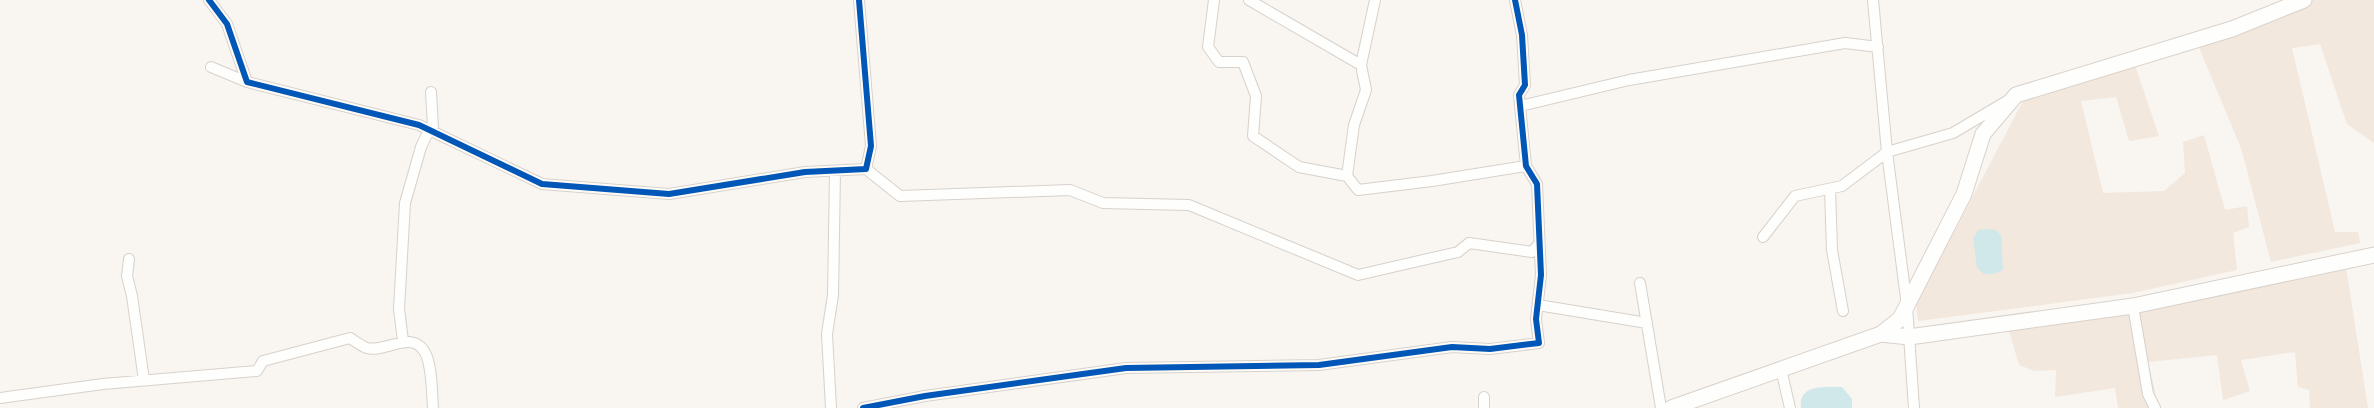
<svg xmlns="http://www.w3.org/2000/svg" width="2374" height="408" font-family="Arial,sans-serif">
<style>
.residential{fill:#f2e8de}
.water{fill:#d0e8ea}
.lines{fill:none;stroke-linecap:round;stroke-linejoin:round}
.street-casing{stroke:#d7d1cb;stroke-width:12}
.secondary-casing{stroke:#d9d2cb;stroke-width:17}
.street{stroke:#fefefd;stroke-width:10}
.secondary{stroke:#fefefd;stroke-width:15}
.cycleway-casing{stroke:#fffaf3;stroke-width:9}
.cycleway{stroke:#0057b8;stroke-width:6}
</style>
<rect width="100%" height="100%" fill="#f9f5f0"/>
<path class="residential" d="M 2299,0 L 2374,0 L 2374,143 L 2347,124 L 2320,44 L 2292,48 L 2335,232 L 2358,232 L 2360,243 L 2271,262 L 2241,148 L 2195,38 Z
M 2135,65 L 2159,136 L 2129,141 L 2116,97 L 2081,101 L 2103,193 L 2164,191 L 2185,173 L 2183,142 L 2204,135 L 2225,210 L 2247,206 L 2249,227 L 2233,233 L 2237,270 L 2133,293 L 1918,321 L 1916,304 L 2023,101 Z
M 2345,261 L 2368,408 L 2310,408 L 2309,390 L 2298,387 L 2295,352 L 2241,360 L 2250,391 L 2223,400 L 2217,355 L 2148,362 L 2159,408 L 2118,408 L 2115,388 L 2055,397 L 2056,370 L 2035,371 L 2019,365 L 2006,321 Z"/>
<path class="water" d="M 1984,229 L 1996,230 L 2001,235 L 2003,270 L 1994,274 L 1984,274 L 1977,268 L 1973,238 L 1978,230 Z
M 1842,387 L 1852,399 L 1852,408 L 1801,408 C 1798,384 1824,387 1842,387 Z"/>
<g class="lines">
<defs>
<path id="street" d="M 209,0 L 227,24 L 247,82 L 419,125 L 542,184 L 669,194 L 805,172 L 866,169 L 871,146 L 859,0
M 1214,0 L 1208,47 L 1219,62 L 1243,62 L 1256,96 L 1253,136 L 1299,167 L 1347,176
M 1249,0 L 1361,65 L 1375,0
M 1873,0 L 1887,152 L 1907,306 L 1914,408
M 1361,65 L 1366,90 L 1354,125 L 1347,176 L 1358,190 L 1432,181 L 1526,166
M 211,67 L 247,82
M 1520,106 L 1629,80 L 1845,43 L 1878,47
M 866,169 L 900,196 L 1070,190 L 1103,203 L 1189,205 L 1358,275 L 1458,252 L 1469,243 L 1532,252 L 1539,244
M 1830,189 L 1832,250 L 1843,311
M 1763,237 L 1795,196 L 1842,186 L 1887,152 L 1953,133 L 2007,101
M 129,259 L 127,276 L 132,296 L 144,380
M 1640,283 L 1661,408
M 1538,305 L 1647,323
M 2133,306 L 2148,394 L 2155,408
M 403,341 L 399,309 L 405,203 L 421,147 L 429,130 L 433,127 L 431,92
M 1781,369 L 1790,408
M 1484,397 L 1484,408
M 0,398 L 103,384 L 257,371 L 263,361 L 350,338 C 355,341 361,346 367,348 C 385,353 411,330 424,351 C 432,362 432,394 433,408
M 831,408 L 827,334 L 833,295 L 835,172
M 863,408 L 925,396 L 1126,368 L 1319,365 L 1452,347 L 1490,349 L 1539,343 L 1536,319 L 1541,275 L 1537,184 L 1526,166 L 1519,95 L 1525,85 L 1522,35 L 1515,0"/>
<path id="secondary" d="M 1881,334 L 1909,337 L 2133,306 L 2374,255
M 1671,408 L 1881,334 L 1900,319 L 1964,194 L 1983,134 L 2016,95 L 2232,29 L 2304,0"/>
</defs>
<use href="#street" class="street-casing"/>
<use href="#secondary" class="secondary-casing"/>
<use href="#street" class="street"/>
<use href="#secondary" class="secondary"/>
<defs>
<path id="cycleway" d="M 209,0 L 227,24 L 247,82 L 419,125 L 542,184 L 669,194 L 805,172 L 866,169 L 871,146 L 859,0
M 863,408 L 925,396 L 1126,368 L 1319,365 L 1452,347 L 1490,349 L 1539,343 L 1536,319 L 1541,275 L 1537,184 L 1526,166 L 1519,95 L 1525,85 L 1522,35 L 1515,0"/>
</defs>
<use href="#cycleway" class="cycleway-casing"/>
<use href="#cycleway" class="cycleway"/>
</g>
</svg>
